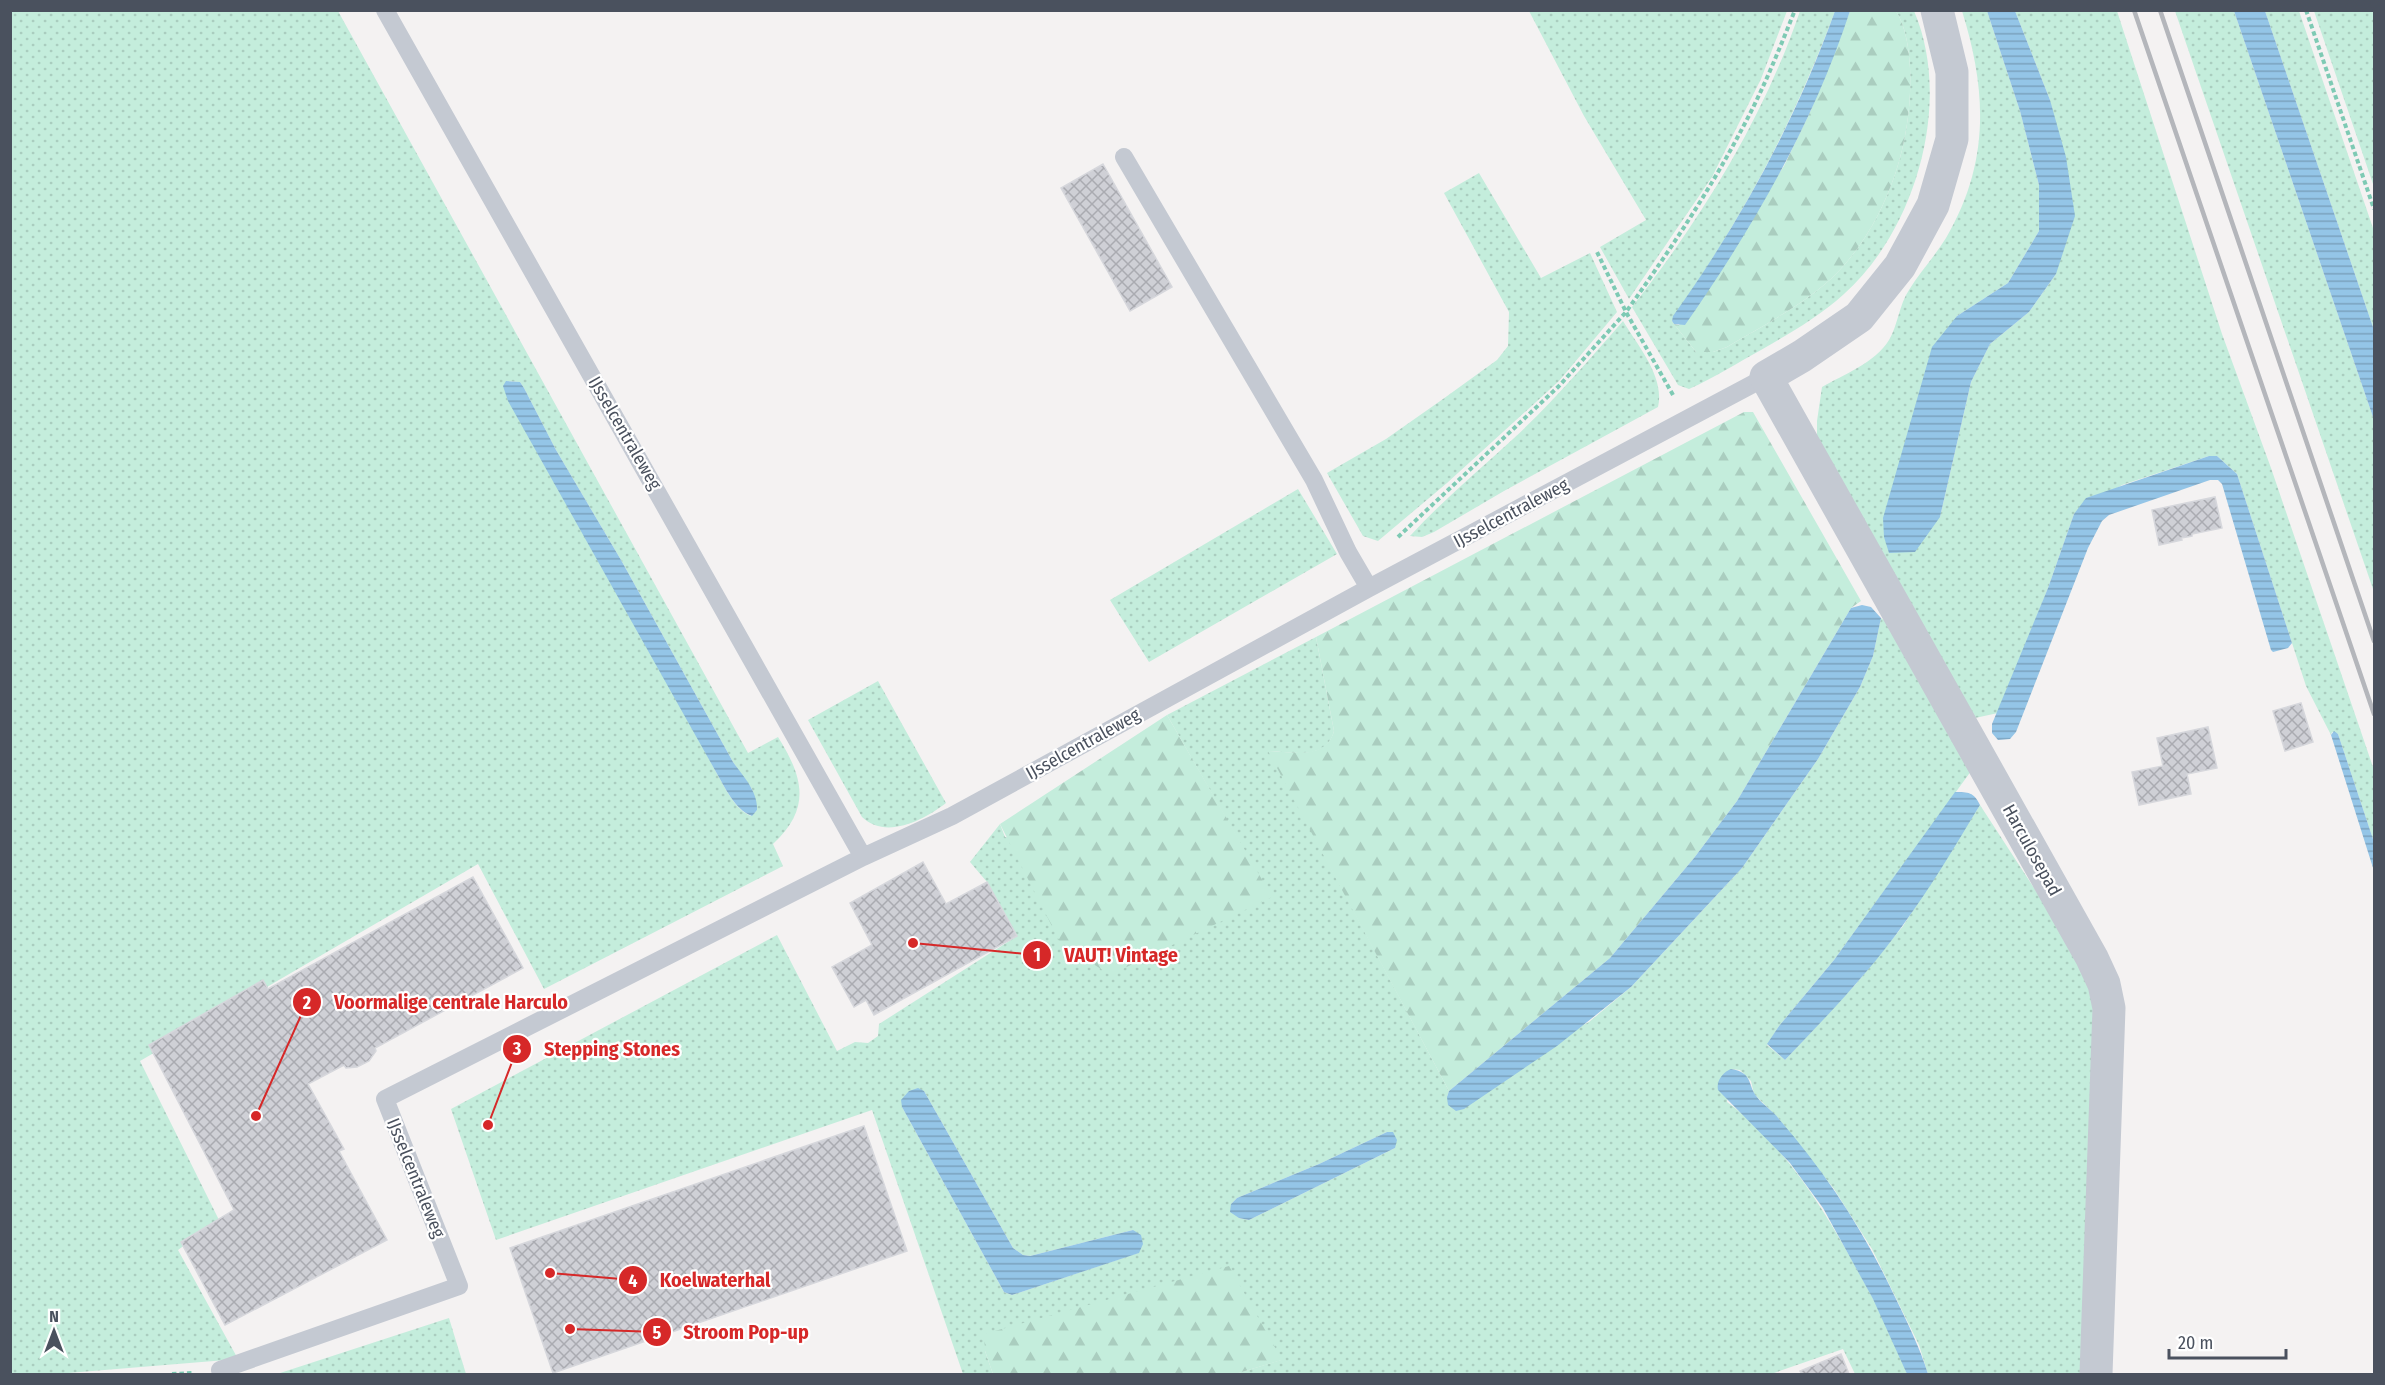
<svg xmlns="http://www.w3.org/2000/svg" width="2385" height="1385" font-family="'Fira Sans Condensed',sans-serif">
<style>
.grass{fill:url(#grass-dots);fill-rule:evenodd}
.forest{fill:url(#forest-firs)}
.water{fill:url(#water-rules)}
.building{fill:url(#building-cross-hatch);stroke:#d6d7dc;stroke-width:1.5}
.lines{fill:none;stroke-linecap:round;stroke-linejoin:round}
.path{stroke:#7ecab4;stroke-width:4;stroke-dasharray:4.5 3;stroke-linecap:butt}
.lane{stroke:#c4c9d2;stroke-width:18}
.street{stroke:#c4c9d2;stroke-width:33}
.rail{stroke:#b4b6bb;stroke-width:4.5}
.labels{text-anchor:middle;stroke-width:4.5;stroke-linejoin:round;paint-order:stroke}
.street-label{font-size:18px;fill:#4a515e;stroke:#fff}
.leader{fill:none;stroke:#d62828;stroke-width:2}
.callout-dot{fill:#d62828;stroke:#fff;stroke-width:2}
.mark-label{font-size:18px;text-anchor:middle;font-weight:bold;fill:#fff}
.callout-label{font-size:20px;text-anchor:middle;font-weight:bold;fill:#d62828;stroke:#fff;stroke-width:4.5;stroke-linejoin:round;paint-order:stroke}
</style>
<defs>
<pattern id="grass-dots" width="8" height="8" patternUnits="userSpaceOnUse" patternTransform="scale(1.5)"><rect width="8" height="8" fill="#c4eddc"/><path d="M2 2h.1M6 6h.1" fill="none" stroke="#aacdbf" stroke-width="1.8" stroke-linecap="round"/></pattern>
<pattern id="forest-firs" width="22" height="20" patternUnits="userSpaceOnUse" patternTransform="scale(1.5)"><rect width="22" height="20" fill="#c4eddc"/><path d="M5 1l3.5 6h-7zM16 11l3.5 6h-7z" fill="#aacdbf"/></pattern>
<pattern id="water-rules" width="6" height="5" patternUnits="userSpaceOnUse" patternTransform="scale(1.5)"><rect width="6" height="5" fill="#94c5e7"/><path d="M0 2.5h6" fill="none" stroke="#7ba2be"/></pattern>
<pattern id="building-cross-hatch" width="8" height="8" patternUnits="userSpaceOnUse" patternTransform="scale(1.5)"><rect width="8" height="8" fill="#cfd0d6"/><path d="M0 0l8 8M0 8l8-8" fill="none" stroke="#aaabb1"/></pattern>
</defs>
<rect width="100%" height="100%" fill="#f4f2f2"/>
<path class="grass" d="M 10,11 L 338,11 L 748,753 L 778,737 C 803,777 812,808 773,844 L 783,866 L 544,989 L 478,864 L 140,1061 L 219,1220 L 178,1250 L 238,1359 L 56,1374 L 11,1374 ZM 506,381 L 520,382 L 524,388 L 556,450 L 621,560 L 733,762 L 752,789 L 757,810 L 751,816 C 734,809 725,787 716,772 Z
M 1529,11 L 1787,11 L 1761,79 L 1712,177 L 1629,299 L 1600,247 L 1646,220 L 1584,116 Z
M 1800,11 L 1835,11 C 1794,122 1742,219 1674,316 L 1672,321 L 1674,324 L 1696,352 L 1713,352 L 1727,347 C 1768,322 1815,300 1846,263 C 1891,210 1913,137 1910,68 C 1909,49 1906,27 1896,11 L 1914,11 C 1953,101 1916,230 1844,294 C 1819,317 1790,333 1761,350 C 1737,363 1714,378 1689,389 L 1678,385 L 1632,307 C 1702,218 1764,117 1800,11 Z
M 1962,11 L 1987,11 L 2020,111 L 2039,185 L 2039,231 L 2008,283 L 1957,316 L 1940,517 L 1971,382 L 1990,344 L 2029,312 L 2056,274 L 2050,100 L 2015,11 L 2117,11 L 2222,334 L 2271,468 L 2374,770 L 2374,842 L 2338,734 L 2332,732 L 2331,735 L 2306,686 L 2237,474 L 2217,456 L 2209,456 L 2122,485 L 2074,514 L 2048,588 L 1998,713 L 1975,718 L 1817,442 L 1817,421 L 1822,387 C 1843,375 1876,362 1889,340 C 1898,325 1899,305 1909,290 C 1920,272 1935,256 1946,238 C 1990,163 1987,91 1962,11 Z
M 2175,11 L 2234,11 L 2374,420 L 2374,592 Z
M 2265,11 L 2299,11 L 2374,231 L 2374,330 Z
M 2314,11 L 2374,11 L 2374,187 Z
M 1479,173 L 1541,278 L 1590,253 L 1617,312 L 1559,381 L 1447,483 L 1378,541 L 1363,536 L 1327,473 L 1386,439 L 1443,399 L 1497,360 L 1508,346 L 1509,312 L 1444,193 Z
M 1623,321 C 1638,346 1665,377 1658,407 L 1504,491 L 1434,532 L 1422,537 L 1410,536 C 1442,501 1478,471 1513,439 C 1553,402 1588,361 1623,321 Z
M 1298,489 L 1337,554 L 1149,662 L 1110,600 Z
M 1881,618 L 1898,630 L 1974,767 L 1834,960 L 1779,1026 L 1767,1045 L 1785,1060 L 1855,985 L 1903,926 L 1980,805 L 2079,957 L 2096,1007 L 2085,1374 L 1928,1374 L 1919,1345 L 1872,1249 L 1834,1189 L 1778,1118 L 1754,1094 L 1751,1081 L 1740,1070 L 1731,1069 L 1727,1102 C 1785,1145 1823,1208 1858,1271 C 1876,1304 1895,1338 1907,1374 L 1855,1374 L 1843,1349 L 1771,1374 L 1235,1374 L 1281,1360 L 985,1335 L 985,1351 L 993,1374 L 963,1374 L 872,1110 L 496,1240 L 451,1109 L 777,935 L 837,1051 L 855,1042 L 868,1043 L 878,1036 L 879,1024 L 1017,936 L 987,882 L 970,862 L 1000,824 L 1005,837 L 1271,897 L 1167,715 L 1316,637 L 1334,731 C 1326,761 1293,752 1269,751 L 1449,1091 L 1447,1097 L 1589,1022 L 1631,987 L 1742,868 L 1818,759 L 1860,687 L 1873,656 ZM 924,1091 L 1013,1248 L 1023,1255 L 1030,1256 L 1133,1230 L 1138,1253 L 1012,1295 L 1004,1292 L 902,1107 ZM 1387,1132 L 1395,1148 L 1249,1220 L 1239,1218 L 1231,1204 L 1237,1198 L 1319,1164 Z
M 878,681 L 946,803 C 924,820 886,840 862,817 L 808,720 Z
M 449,1318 L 466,1374 L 277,1374 Z"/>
<path class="forest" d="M 1850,11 L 1896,11 C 1906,27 1909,49 1910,68 C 1913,137 1891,210 1846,263 C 1815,300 1768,322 1727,347 L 1713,352 L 1696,352 L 1674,324 L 1679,325 L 1784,166 L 1811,110 Z
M 1744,412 L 1753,412 L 1861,601 L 1851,608 L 1737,801 L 1694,858 L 1610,958 L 1449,1091 L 1268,751 C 1292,752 1326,760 1334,731 L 1316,637 Z
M 1167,715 L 1272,897 L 1110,975 L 1060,942 L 1000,824 Z
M 1229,1266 L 1282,1360 L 1235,1374 L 993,1374 L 985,1351 L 984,1334 Z"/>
<path class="water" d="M 1835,11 L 1850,11 C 1813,124 1753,228 1685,325 L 1674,324 L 1672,321 L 1673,316 C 1741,221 1796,120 1835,11 Z
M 1987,11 L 2015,11 L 2050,100 L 2066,157 L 2075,216 L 2056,274 L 2029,312 L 1990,344 L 1971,382 L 1940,517 L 1915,552 L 1889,553 L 1884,537 L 1883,518 L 1932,347 L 1957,316 L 2008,283 L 2039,231 L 2039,185 L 2020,111 Z
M 2234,11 L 2265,11 L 2374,330 L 2374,420 Z
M 506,381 L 520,382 L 524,388 L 556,450 L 621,560 L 733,762 C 744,777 758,792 757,810 L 752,816 C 734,809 725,787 716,772 L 508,401 L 503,386 Z
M 2209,456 L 2217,456 L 2237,474 L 2292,643 L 2288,648 L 2273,652 L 2271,650 L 2222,484 L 2218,480 L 2210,480 L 2109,515 L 2102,521 L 2088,548 L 2016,732 L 2010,739 L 1998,740 L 1992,733 L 1992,724 L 2048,588 L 2074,514 L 2086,498 Z
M 1862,605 L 1871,607 L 1881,618 L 1873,656 L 1860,687 L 1818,759 L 1742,868 L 1631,987 L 1557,1046 L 1464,1109 L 1456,1111 L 1448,1105 L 1447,1097 L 1449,1091 L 1610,958 L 1694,858 L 1737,801 L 1851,608 Z
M 2334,731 L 2338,734 L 2374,842 L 2374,871 L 2331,735 Z
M 1955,792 C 1968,792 1974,792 1980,805 C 1955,846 1931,887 1903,925 C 1868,974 1826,1017 1785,1060 L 1767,1044 L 1779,1026 L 1834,960 Z
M 1731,1069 C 1754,1073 1747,1085 1757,1097 C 1763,1105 1773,1111 1779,1119 C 1827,1174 1865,1233 1896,1299 C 1908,1324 1920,1348 1928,1374 L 1907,1374 L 1873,1299 L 1823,1208 L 1790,1163 L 1718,1090 C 1716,1081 1723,1072 1731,1069 Z
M 918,1088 L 924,1091 L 1013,1248 L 1023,1255 L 1030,1256 L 1133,1230 L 1141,1235 L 1143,1244 L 1139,1253 L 1012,1295 L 1004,1292 L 902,1107 L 901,1100 L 909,1091 Z
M 1387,1132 L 1393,1132 L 1397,1140 L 1395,1148 L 1249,1220 L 1239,1218 L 1230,1212 L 1231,1204 L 1237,1198 L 1319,1164 Z"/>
<path class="building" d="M 1103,164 L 1172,287 L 1130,311 L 1061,188 Z
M 2215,497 L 2222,528 L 2192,534 L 2192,536 L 2181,538 L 2182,540 L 2159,545 L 2152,510 Z
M 2301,703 L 2313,742 L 2285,751 L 2273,711 Z
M 2208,727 L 2217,768 L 2187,774 L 2191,794 L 2139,805 L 2132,772 L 2163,766 L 2157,738 Z
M 923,862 L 946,904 L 987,882 L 1017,936 L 874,1015 L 866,1000 L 854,1007 L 832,967 L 872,945 L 850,903 Z
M 473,877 L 523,968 L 375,1048 L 376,1051 L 369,1061 L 357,1067 L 346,1068 L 344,1065 L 308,1084 L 344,1149 L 339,1151 L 387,1240 L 225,1325 L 181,1242 L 234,1210 L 149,1045 L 263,980 L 268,989 Z
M 864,1126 L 907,1251 L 553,1373 L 510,1248 Z
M 1841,1354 L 1849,1374 L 1802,1374 L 1800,1371 Z"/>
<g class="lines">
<path class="path" d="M 2306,10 L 2374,209
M 1673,395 L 1626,312 C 1668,253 1709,192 1743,127 C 1763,90 1779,50 1795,10
M 1398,537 L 1559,386 L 1626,312 L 1596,250
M 172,1374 L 192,1373"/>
<path class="lane" d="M 385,10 L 863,857
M 1124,157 L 1314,480 L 1348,552 L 1369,588
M 220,1370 L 459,1286 L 385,1099 L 863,857 L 952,816 L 1369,588 L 1766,377"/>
<path class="street" d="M 1937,10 L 1952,72 L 1952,139 L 1933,205 L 1900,266 L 1859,317 L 1802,356 L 1766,377 L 2092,958 L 2104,984 L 2109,1008 L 2096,1374"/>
<path class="rail" d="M 2134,10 L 2374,714
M 2160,10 L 2374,641"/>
</g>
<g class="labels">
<g class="street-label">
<text transform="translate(625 433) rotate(60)" y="6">IJsselcentraleweg</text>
<text transform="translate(1511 513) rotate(-28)" y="6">IJsselcentraleweg</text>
<text transform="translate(1083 744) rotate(-29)" y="6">IJsselcentraleweg</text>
<text transform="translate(2032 850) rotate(61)" y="6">Harculosepad</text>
<text transform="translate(416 1178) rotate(68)" y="6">IJsselcentraleweg</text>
</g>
</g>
<path class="leader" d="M913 943L1037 955M256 1116L307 1002M488 1125L517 1049M550 1273L633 1280M570 1329L657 1332"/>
<g class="callout-dot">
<circle cx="913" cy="943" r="6"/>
<circle cx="256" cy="1116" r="6"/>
<circle cx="488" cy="1125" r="6"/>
<circle cx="550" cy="1273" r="6"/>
<circle cx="570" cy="1329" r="6"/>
<circle cx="1037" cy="955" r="15"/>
<circle cx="307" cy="1002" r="15"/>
<circle cx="517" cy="1049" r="15"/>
<circle cx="633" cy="1280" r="15"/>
<circle cx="657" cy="1332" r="15"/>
</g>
<g class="mark-label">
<text x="1037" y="961">1</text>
<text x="307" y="1009">2</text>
<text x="517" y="1055">3</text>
<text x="633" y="1287">4</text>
<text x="657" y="1339">5</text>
</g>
<g class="callout-label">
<text x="1121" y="962">VAUT! Vintage</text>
<text x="451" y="1009">Voormalige centrale Harculo</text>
<text x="612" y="1056">Stepping Stones</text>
<text x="715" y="1287">Koelwaterhal</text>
<text x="746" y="1339">Stroom Pop-up</text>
</g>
<rect width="2385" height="1385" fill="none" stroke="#4a515e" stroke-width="24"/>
<g transform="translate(54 1331)" stroke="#ffffff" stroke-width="4.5" paint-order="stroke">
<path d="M0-4.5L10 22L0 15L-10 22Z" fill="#4a515e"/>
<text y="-9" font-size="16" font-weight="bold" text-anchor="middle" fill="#4a515e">N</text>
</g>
<path d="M2169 1349v9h117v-9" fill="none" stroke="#4a515e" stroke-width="3"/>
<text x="2178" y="1349" font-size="18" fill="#4a515e" stroke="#ffffff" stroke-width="4.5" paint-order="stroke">20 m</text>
</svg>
